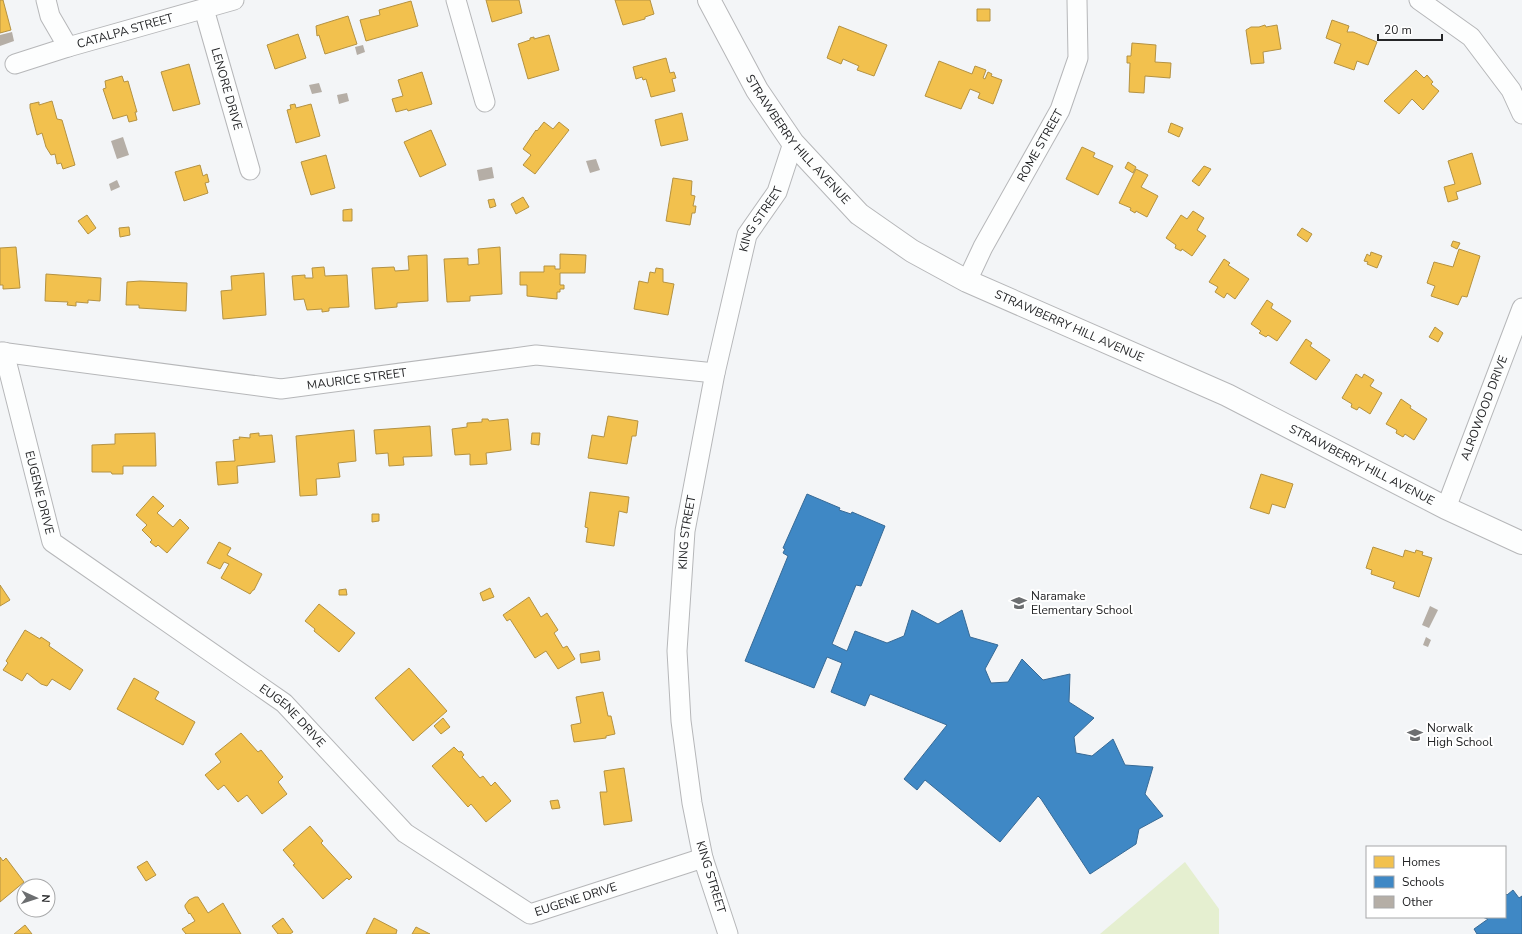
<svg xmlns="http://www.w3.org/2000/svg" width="1522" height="934" font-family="'Nunito Sans',sans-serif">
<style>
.green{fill:#e5efd0}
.homes{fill:#f2c14e;stroke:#b49242}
.schools{fill:#3f88c5;stroke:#376a96}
.building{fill:#b5aea6}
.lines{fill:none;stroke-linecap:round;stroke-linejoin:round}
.street-casing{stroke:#b6b7b9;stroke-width:21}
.secondary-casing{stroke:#b6b7b9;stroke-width:24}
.street{stroke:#fdfefe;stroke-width:19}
.secondary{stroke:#fdfefe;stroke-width:22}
.labels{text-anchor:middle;stroke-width:4;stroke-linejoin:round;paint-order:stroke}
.street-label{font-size:12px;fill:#242527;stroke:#fff}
.poi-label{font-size:12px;fill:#242527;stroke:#fff;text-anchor:start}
</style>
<rect width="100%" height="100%" fill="#f3f5f7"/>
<path class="green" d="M 1185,862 L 1219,909 L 1219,934 L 1100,934 Z"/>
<path class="homes" d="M 0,0 L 3,0 L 11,30 L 0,33 Z
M 486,0 L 519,0 L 522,13 L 492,22 Z
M 615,0 L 650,0 L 654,14 L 645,17 L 645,19 L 623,25 Z
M 411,1 L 418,26 L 366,41 L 360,20 L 380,15 L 379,10 Z
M 977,9 L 990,9 L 990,21 L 977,21 Z
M 348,16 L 357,44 L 325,54 L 319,35 L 317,36 L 316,26 Z
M 1332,20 L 1349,26 L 1347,32 L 1353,32 L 1377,42 L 1368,65 L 1357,61 L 1354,70 L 1334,63 L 1341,44 L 1326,38 Z
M 1265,25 L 1266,27 L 1277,25 L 1281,49 L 1263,52 L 1264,63 L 1251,64 L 1246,30 L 1251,27 L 1259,27 Z
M 839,26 L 887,45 L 874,76 L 857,70 L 859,66 L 843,59 L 841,64 L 827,58 Z
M 298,34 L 306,58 L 275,69 L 267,45 Z
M 549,35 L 559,70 L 528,79 L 518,44 L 530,40 L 530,38 L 534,37 L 534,39 Z
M 1132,43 L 1156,45 L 1155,62 L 1171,63 L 1170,78 L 1145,76 L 1144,93 L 1129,92 L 1130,63 L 1127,63 L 1127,56 L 1131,56 Z
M 666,58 L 670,73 L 674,72 L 676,78 L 672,79 L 675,91 L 651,97 L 646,79 L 643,80 L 642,77 L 636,79 L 633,67 Z
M 939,61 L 972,74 L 975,66 L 986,70 L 983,78 L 985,79 L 988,72 L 992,74 L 991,76 L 1002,80 L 993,104 L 978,98 L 980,93 L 970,89 L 961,109 L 925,96 Z
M 189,64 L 200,104 L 173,111 L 161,72 Z
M 1416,70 L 1424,78 L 1427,75 L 1433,82 L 1431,84 L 1439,91 L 1423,110 L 1412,99 L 1399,114 L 1384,101 Z
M 422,72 L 432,104 L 408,111 L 407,109 L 396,112 L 392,99 L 403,96 L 398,80 Z
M 122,76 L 124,82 L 128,81 L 137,112 L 135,112 L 137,120 L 129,122 L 127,115 L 113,119 L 103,89 L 106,88 L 105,81 Z
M 52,101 L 57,119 L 62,120 L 75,165 L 63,169 L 61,163 L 57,164 L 55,154 L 51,155 L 46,147 L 42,133 L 37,135 L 30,108 L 30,104 L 39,102 L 39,105 Z
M 295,104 L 296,108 L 311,104 L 320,136 L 296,143 L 287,110 L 291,109 L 290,105 Z
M 682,113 L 688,140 L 661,146 L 655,120 Z
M 544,122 L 553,129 L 559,122 L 569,130 L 535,174 L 523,165 L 531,155 L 523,149 L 536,130 L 537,131 Z
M 1171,123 L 1183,128 L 1179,137 L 1168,132 Z
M 431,130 L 446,165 L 420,177 L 404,142 Z
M 1082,147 L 1095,153 L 1093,157 L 1113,166 L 1098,195 L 1066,179 Z
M 1472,153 L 1481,184 L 1456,192 L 1458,199 L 1448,202 L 1444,187 L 1455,184 L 1448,161 Z
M 326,155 L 335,188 L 311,195 L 301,162 Z
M 1128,162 L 1136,167 L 1133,173 L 1125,168 Z
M 200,165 L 203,176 L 207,174 L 209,182 L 205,183 L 208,193 L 184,201 L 175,172 Z
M 1204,166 L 1211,169 L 1199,186 L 1192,181 Z
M 1136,169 L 1148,175 L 1141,187 L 1158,196 L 1147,217 L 1136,211 L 1135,213 L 1130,210 L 1131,208 L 1119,203 Z
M 673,178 L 692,181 L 691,195 L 695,196 L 693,206 L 696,206 L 695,213 L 692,213 L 690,225 L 666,221 Z
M 523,197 L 529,207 L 516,214 L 511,204 Z
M 494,199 L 496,206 L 490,208 L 488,200 Z
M 352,209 L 352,221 L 343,221 L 343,210 Z
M 1193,211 L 1204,218 L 1197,230 L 1206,236 L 1192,256 L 1182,249 L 1181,251 L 1175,248 L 1176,245 L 1166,238 L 1181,215 L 1187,219 Z
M 87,215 L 96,228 L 88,234 L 78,221 Z
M 129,227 L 130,235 L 120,237 L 119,228 Z
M 1302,228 L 1312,234 L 1307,242 L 1297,235 Z
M 1453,241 L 1460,243 L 1457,249 L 1451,246 Z
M 16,247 L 20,288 L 3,289 L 3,285 L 0,285 L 0,248 Z
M 500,247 L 502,294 L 470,296 L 470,301 L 447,302 L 444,259 L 468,258 L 468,265 L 479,264 L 478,249 Z
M 1459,249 L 1480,256 L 1467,297 L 1462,296 L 1458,305 L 1431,296 L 1435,286 L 1427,283 L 1434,262 L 1453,267 Z
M 1371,252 L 1382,256 L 1377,268 L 1367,264 L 1368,262 L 1364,261 L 1367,254 L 1370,256 Z
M 560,254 L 586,255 L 585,273 L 560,273 L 560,285 L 564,285 L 564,289 L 560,289 L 560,292 L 557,292 L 557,299 L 527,296 L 527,285 L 520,285 L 520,272 L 544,272 L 544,266 L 555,266 L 555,269 L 560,269 Z
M 427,255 L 428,301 L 397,303 L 397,307 L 375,309 L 372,268 L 394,267 L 395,271 L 409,270 L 408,256 Z
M 1224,259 L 1230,263 L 1228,265 L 1249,279 L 1235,299 L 1227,293 L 1224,298 L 1215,292 L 1218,287 L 1209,282 Z
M 324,267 L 325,276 L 347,275 L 349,307 L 329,308 L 329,311 L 322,312 L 322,309 L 307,310 L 304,299 L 294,300 L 292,276 L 305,275 L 305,278 L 313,278 L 312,268 Z
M 656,268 L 663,269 L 663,282 L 674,284 L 668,315 L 634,309 L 639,281 L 648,283 L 650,272 L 655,273 Z
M 264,273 L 266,315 L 223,319 L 221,291 L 232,290 L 231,276 Z
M 46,274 L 101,278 L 100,301 L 88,300 L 88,303 L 76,302 L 76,306 L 67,305 L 68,302 L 45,301 Z
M 140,281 L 187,283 L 186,311 L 139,308 L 139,305 L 126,305 L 127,282 Z
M 1267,300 L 1273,304 L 1271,308 L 1291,321 L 1277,341 L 1268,335 L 1266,337 L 1259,333 L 1261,331 L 1251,324 Z
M 1435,327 L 1443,333 L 1438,342 L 1429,337 Z
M 1306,339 L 1312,343 L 1310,346 L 1330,360 L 1316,380 L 1290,363 Z
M 1356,374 L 1362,378 L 1364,374 L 1374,380 L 1370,386 L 1382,393 L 1370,414 L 1359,407 L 1357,410 L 1351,407 L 1352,404 L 1342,398 Z
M 1401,399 L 1411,406 L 1410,408 L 1427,419 L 1414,440 L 1405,434 L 1403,437 L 1396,433 L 1397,430 L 1386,424 Z
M 608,416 L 638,421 L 636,436 L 632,436 L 627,464 L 588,458 L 592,435 L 604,437 Z
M 482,419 L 488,419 L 489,421 L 508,419 L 511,450 L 486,453 L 487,464 L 470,465 L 470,454 L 455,455 L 452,429 L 467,427 L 467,423 L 482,422 Z
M 430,426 L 432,456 L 403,457 L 404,465 L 389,466 L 388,453 L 376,454 L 374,430 Z
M 354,430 L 356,461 L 338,463 L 340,477 L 316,479 L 317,495 L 300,496 L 296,436 Z
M 155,433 L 156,466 L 123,466 L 123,474 L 112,474 L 111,472 L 92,472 L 92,445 L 115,444 L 115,434 Z
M 259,433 L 259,436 L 272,435 L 275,462 L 237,466 L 238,483 L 218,485 L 216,462 L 235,461 L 233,440 L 240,439 L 239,437 L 250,438 L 250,434 Z
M 532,433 L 540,433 L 539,445 L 531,444 Z
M 1261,474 L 1293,484 L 1285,508 L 1272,504 L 1269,514 L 1250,508 Z
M 590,492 L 629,497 L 627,513 L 619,511 L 614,546 L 586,542 L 588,528 L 585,527 Z
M 153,496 L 164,506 L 157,513 L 173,527 L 180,519 L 189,528 L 167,553 L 158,545 L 156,547 L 150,542 L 152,540 L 142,530 L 147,525 L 136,515 Z
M 372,514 L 379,514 L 379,521 L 372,522 Z
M 219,542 L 231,548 L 227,555 L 262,574 L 254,590 L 253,590 L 250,594 L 221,578 L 229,564 L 224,562 L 220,569 L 207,563 Z
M 1373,547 L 1403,557 L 1405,550 L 1415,553 L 1416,550 L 1423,552 L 1422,555 L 1432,558 L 1419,597 L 1393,588 L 1395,582 L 1371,574 L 1372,570 L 1366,568 Z
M 0,585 L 10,600 L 0,606 Z
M 490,588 L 494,597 L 483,601 L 480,593 Z
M 346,589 L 347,595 L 339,595 L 339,590 Z
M 529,597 L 541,617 L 547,613 L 558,630 L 554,633 L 563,648 L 567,646 L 575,659 L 558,669 L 546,651 L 535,658 L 510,619 L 507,621 L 503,615 Z
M 319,604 L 355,633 L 339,652 L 314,631 L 315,629 L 305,621 Z
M 25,630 L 40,639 L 41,637 L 50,643 L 49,646 L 83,670 L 70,690 L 52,679 L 47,686 L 41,684 L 27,673 L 22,681 L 3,670 L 8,663 L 6,661 Z
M 599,651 L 600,660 L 581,663 L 580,654 Z
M 409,668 L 447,711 L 413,741 L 375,698 Z
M 134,678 L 159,692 L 155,699 L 195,722 L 183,745 L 117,709 Z
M 603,692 L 608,716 L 611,716 L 615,734 L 606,736 L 606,738 L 574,742 L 571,725 L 581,723 L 576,697 Z
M 443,718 L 450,727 L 441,734 L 434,726 Z
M 241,733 L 258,752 L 261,750 L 283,777 L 278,782 L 287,794 L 262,814 L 247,795 L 238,802 L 224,785 L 218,790 L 205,775 L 221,762 L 215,754 Z
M 454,747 L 459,752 L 461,751 L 464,755 L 462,757 L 480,778 L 483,776 L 491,786 L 495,782 L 511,801 L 486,822 L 471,804 L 468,807 L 432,766 Z
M 624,768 L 632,821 L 604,825 L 600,792 L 607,792 L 604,771 Z
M 558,800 L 560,808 L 552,809 L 550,801 Z
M 310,826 L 323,841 L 321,843 L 352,877 L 349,880 L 347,878 L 323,899 L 293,865 L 295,864 L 283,850 Z
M 0,857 L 3,861 L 6,858 L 24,882 L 0,902 Z
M 147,861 L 156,875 L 146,881 L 137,867 Z
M 195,897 L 198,897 L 208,913 L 223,903 L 241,934 L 186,934 L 182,929 L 195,921 L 190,913 L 189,914 L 185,907 L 185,905 L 189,900 Z
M 283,918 L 293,932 L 290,934 L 278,934 L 272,926 Z
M 374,918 L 397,930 L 396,934 L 366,934 Z
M 25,925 L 32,934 L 14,934 Z
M 416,927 L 430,934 L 412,934 Z"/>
<path class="schools" d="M 807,494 L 840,508 L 839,510 L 851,514 L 852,512 L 885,526 L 861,586 L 856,585 L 832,644 L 847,651 L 855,631 L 887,643 L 904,636 L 912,610 L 938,624 L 962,610 L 970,637 L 998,645 L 985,669 L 991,683 L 1008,682 L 1022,659 L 1043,680 L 1070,674 L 1069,702 L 1094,718 L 1074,737 L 1076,753 L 1092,756 L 1113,739 L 1125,765 L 1153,767 L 1145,794 L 1163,816 L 1139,829 L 1136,844 L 1090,874 L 1041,799 L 1038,796 L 1000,842 L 925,780 L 917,790 L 904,779 L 947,725 L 870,694 L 865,706 L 831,692 L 842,663 L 827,657 L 814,688 L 745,661 L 788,556 L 783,553 L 785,549 L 783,548 Z
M 1513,890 L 1519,898 L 1522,896 L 1522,934 L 1477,934 L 1474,929 L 1488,919 L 1482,917 L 1505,917 L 1505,893 L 1507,895 Z"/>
<path class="building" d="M 12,32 L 14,41 L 0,46 L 0,35 Z
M 363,45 L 365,52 L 357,55 L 355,47 Z
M 319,83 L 322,92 L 312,94 L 309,85 Z
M 347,93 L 349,101 L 339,104 L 337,95 Z
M 123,137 L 129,155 L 117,159 L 111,141 Z
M 596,159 L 600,170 L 590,173 L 586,161 Z
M 492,167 L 494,178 L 479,181 L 477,170 Z
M 117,180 L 120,187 L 111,191 L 109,184 Z
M 1430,606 L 1438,610 L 1429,628 L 1422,625 Z
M 1426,637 L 1431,640 L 1428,647 L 1423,645 Z"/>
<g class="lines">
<defs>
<g id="street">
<path d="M 46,0 L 50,16 L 68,47"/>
<path d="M 456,0 L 485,102"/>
<path d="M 1419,0 L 1471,37 L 1511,90 L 1522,114"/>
<path id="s1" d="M 204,9 L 250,170"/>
<path id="s2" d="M 15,64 L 68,47 L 234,0"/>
<path id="s3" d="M 967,281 L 983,247 L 1060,110 L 1078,58 L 1077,0"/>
<path id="s4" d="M 0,352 L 281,389 L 536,355 L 715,373"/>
<path id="s5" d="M 4,352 L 52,542 L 284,703 L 405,833 L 530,914 L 703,858"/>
<path id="s6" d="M 1446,508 L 1522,308"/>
<path id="s7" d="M 728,934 L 703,858 L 692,803 L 681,721 L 677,651 L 685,531 L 715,373 L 747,235 L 777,192 L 793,143"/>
</g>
<g id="secondary">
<path id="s8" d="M 709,0 L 757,90 L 793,143 L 859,214 L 912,251 L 967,281 L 1227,395 L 1446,508 L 1522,543"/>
</g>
</defs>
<use href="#street" class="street-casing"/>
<use href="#secondary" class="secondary-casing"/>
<use href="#street" class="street"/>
<use href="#secondary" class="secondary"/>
</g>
<defs>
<symbol id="school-bare" viewBox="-9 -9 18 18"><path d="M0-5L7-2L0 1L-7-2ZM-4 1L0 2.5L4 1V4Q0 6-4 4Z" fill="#6c6e70" stroke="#fff" stroke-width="2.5" paint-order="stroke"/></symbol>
</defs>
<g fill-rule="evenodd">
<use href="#school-bare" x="1008" y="592" width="22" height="22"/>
<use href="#school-bare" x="1404" y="724" width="22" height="22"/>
</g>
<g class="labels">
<g class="street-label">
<text dy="4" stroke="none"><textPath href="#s2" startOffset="115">CATALPA STREET</textPath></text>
<text dy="4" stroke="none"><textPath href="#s1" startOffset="83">LENORE DRIVE</textPath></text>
<text dy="4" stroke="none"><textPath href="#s8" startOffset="166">STRAWBERRY HILL AVENUE</textPath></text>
<text dy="4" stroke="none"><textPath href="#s3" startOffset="154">ROME STREET</textPath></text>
<text dy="4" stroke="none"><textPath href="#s7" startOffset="732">KING STREET</textPath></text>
<text dy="4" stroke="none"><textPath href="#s8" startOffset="502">STRAWBERRY HILL AVENUE</textPath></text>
<text dy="4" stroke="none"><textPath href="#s4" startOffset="360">MAURICE STREET</textPath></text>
<text dy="4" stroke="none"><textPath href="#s6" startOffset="107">ALROWOOD DRIVE</textPath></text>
<text dy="4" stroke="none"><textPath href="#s8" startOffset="826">STRAWBERRY HILL AVENUE</textPath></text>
<text dy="4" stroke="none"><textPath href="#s5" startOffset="145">EUGENE DRIVE</textPath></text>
<text dy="4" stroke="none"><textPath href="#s7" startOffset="408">KING STREET</textPath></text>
<text dy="4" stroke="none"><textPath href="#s5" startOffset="493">EUGENE DRIVE</textPath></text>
<text transform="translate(711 877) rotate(73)" y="4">KING STREET</text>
<text dy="4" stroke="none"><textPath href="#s5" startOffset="853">EUGENE DRIVE</textPath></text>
</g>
<g class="poi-label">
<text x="1031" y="600">Naramake<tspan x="1031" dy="14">Elementary School</tspan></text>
<text x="1427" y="732">Norwalk<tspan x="1427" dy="14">High School</tspan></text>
</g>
</g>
<rect x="1366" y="846" width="140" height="72" fill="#ffffff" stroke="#a7a8a9"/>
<rect x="1374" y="856" width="20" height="12" fill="#f2c14e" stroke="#a7a8a9"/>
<text x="1402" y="866" font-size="12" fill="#242527">Homes</text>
<rect x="1374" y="876" width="20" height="12" fill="#3f88c5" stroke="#a7a8a9"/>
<text x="1402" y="886" font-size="12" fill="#242527">Schools</text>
<rect x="1374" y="896" width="20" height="12" fill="#b5aea6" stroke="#a7a8a9"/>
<text x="1402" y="906" font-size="12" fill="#242527">Other</text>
<g transform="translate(36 898) rotate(93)"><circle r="19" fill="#ffffff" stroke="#a7a8a9"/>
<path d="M0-3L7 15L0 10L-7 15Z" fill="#6c6e70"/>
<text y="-6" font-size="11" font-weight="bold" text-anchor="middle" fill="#242527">N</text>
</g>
<path d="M1378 34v6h64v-6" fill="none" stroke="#242527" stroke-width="2"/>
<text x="1384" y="34" font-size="12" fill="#242527" stroke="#ffffff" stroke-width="3" paint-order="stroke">20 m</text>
</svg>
